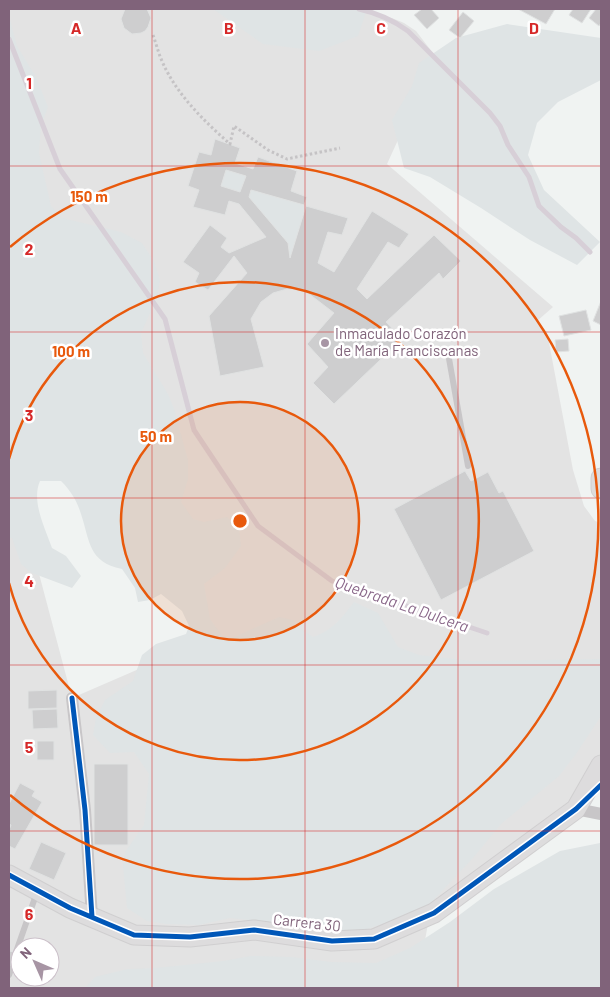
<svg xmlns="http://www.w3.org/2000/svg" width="610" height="997" font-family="Barlow,sans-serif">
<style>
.built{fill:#e3e3e3;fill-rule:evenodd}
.green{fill:#dfe4e5}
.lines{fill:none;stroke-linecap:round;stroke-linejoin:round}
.stream{stroke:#d7cfd7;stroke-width:5}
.building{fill:#cececf;stroke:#e0e2e2;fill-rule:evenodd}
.secondary-casing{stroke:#d0cfd0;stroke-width:21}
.path{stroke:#c5c3c5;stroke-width:3;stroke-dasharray:2.5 2.5;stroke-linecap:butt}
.lane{stroke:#c8c6c8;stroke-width:6}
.street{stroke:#c8c6c8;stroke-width:12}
.secondary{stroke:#dddcdd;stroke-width:19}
.cycleway-casing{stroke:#fff;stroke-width:8}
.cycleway{stroke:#0057b8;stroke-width:5}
.grid{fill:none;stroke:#d62828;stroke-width:1;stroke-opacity:0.55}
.ring{fill:none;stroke:#e8590c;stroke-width:2.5}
.poi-dot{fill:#a795a4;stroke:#fff;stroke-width:2}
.labels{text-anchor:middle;stroke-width:5;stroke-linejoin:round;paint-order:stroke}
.poi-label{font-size:15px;fill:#80637a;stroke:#fff;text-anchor:start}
.street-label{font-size:15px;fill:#80637a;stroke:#fff}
.water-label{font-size:16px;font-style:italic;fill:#8a688a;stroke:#fff}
.grid-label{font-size:16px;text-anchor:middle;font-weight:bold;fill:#d62828;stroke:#fff;stroke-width:5;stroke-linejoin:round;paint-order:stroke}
.centre{fill:#e8590c;stroke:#fff;stroke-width:2.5}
.ring-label{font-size:15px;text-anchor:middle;font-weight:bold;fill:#e8590c;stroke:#fff;stroke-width:5;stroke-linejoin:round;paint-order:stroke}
</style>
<rect width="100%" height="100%" fill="#f0f3f2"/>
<path class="built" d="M 9,9 L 346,9 L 392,18 L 404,23 L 416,31 L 436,57 L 387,164 L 553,307 L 537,321 L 547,332 L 573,470 L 584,506 L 595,521 L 601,523 L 601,765 L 576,809 L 428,923 L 417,988 L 9,988 ZM 132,440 L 208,639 L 72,698 L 29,536 L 19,456 ZM 20,947 L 50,947 L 50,977 L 20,977 Z"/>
<path class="green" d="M 213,9 L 367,9 L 358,36 L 319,51 L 263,44 Z
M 9,16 L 17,46 L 36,77 L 48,107 L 41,126 L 39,153 L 51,206 L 62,218 L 121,232 L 142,243 L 154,261 L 160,280 L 157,298 L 141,333 L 143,353 L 168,394 L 174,409 L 188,460 L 188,479 L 181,502 L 193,519 L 204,522 L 227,517 L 239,528 L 241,546 L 225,568 L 204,584 L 210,619 L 223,637 L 230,639 L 279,617 L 293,620 L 299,628 L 313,637 C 333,630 341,619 354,602 L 378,613 L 398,647 L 419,655 L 472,661 L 601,659 L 601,716 L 576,754 L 559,776 L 501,824 L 473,858 L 428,906 L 409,915 L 358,932 L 341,934 L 305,926 L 230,918 L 199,925 L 166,924 L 147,921 L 127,908 L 123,866 L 125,852 L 144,825 L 149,774 L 134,752 L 110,753 L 93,735 L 96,718 L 105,700 L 133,681 L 142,655 L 156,644 L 186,634 L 189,626 L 182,611 L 161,594 L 150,600 L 138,602 L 135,588 L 122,569 C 88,562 90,541 81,514 C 77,501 71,491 61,481 L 40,481 C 31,501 45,528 52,548 L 66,556 L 81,576 L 72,588 L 32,573 L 21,564 L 12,538 L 9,538 Z
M 507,24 L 601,38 L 601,80 L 558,102 L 537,123 L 528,155 L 544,190 L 600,242 L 577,265 L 530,240 L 481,208 L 430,177 L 404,168 L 392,120 L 412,86 L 419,63 L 456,38 Z
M 226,170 L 246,176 L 240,192 L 221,186 Z
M 251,190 L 306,206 L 290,258 L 249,197 Z
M 600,843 L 601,843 L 601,988 L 85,988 L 95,977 L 128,969 L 156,968 L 223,961 L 251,956 L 292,957 L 331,962 L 376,963 L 410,948 L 450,922 L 494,889 L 560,851 Z"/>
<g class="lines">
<path class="stream" d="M 359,9 C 377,13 393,20 408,31 L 490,113 L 500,126 L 508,145 L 529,177 L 539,206 L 561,227 L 576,238 L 590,252
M 9,39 L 60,169 L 165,319 L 194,430 L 258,526 L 332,581 L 487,633"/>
</g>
<path class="building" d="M 125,9 L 147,9 L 151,18 L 148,27 L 145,31 L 141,33 L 132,34 L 124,28 L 121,19 Z
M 422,9 L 431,9 L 439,18 L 427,29 L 414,15 Z
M 518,9 L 555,9 L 546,24 Z
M 573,9 L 591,9 L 582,23 L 569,15 Z
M 596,9 L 601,9 L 601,23 L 599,26 L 589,18 Z
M 463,12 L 474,21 L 460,38 L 449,30 Z
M 215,139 L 240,148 L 235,163 L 253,169 L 258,157 L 297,171 L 291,191 L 307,197 L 304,205 L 251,190 L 249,197 L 288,243 L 290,258 L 306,206 L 348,218 L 342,235 L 328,232 L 318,263 L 334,272 L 372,211 L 409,234 L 399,248 L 388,242 L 357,289 L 367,299 L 434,235 L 461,261 L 443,279 L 439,273 L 386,322 L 402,339 L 334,404 L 313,383 L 328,367 L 307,344 L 334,313 L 304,290 L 287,289 L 273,293 L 261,302 L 251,319 L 264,367 L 220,376 L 209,316 L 247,273 L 234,256 L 208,290 L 195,282 L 199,273 L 183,262 L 210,225 L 227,238 L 221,247 L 229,253 L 266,237 L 239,204 L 229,201 L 225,215 L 193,207 L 199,190 L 188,186 L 199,152 L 211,155 ZM 226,170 L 246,176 L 240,192 L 221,186 Z
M 601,301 L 601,325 L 593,321 Z
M 586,310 L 591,330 L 564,336 L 559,316 Z
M 568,339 L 569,351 L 556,352 L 555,340 Z
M 465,471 L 471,481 L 488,472 L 499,493 L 503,491 L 534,551 L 441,600 L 394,509 Z
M 57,690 L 57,708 L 28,709 L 28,691 Z
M 57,709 L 58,728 L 33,729 L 32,710 Z
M 37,741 L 54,741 L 54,760 L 37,760 Z
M 94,764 L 128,764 L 128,845 L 94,845 Z
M 20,783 L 35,791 L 32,796 L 42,802 L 15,849 L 9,846 L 9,830 L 11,825 L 9,824 L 9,804 Z
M 41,842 L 66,853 L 54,880 L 29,869 Z
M 9,951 L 20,953 L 20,972 L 9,968 Z"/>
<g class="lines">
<defs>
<path id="secondary" d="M 601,478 L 601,489
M 9,875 L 70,908 L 134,935 L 190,937 L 254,930 L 332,941 L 374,939 L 434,913 L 576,809 L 601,765"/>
</defs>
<use href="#secondary" class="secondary-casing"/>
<path class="path" d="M 153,35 C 156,43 158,52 162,61 C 176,94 204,121 230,144 L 234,126 L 268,150 L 287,159 L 340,148"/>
<path class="lane" d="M 448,353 L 468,466
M 16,952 L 37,892
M 9,975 L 11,969"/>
<path class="street" d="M 72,698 L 85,810 L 92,917
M 576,809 L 601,814"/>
<use href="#secondary" class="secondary"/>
<defs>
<path id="cycleway" d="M 72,698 L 85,810 L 92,917
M 9,875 L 70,908 L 134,935 L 190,937 L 254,930 L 332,941 L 374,939 L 434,913 L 576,809 L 601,785"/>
</defs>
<use href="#cycleway" class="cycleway-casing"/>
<use href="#cycleway" class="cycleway"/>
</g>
<path class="grid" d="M 152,9 L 152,988M 305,9 L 305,988M 458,9 L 458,988M 9,166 L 601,166M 9,332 L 601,332M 9,498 L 601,498M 9,665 L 601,665M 9,831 L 601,831"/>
<circle cx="240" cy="521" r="119" fill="#e8590c" fill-opacity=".12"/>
<g class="ring">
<circle cx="240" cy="521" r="119"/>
<path d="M9 459A239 239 0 1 1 9 583"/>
<path d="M10 247A358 358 0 1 1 10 795"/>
</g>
<circle class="poi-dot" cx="325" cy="343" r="5"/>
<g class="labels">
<g class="poi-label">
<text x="335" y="339">Inmaculado Corazón<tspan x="335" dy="17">de María Franciscanas</tspan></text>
</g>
<g class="street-label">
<text transform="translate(307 923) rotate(6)" y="5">Carrera 30</text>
</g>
<g class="water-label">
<text transform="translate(402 604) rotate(19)" y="6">Quebrada La Dulcera</text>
</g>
</g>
<g class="grid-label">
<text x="76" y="34">A</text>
<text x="229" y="34">B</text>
<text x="381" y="34">C</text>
<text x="534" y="34">D</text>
<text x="29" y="89">1</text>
<text x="29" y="255">2</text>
<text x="29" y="421">3</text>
<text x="29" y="587">4</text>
<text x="29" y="753">5</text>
<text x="29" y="920">6</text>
</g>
<circle cx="240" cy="521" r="8" class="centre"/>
<g class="ring-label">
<text x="89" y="202">150 m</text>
<text x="71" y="357">100 m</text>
<text x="156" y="442">50 m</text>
</g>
<rect width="610" height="997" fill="none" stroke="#80637a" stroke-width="20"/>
<g transform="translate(35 962) rotate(315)"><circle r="24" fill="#ffffff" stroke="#ccc1ca"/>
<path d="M0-4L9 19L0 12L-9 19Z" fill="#a795a4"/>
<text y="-8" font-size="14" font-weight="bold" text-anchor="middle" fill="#80637a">N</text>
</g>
</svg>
